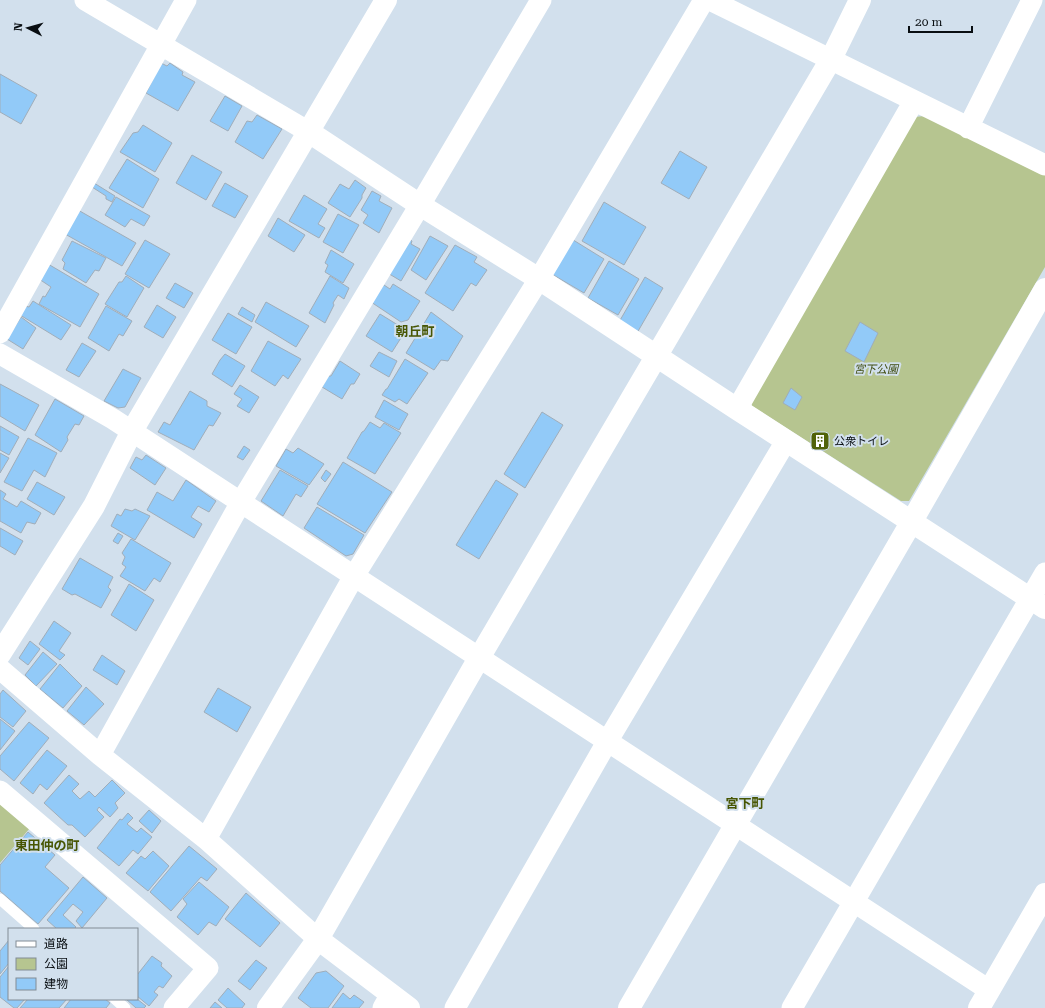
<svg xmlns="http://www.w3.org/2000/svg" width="1045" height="1008" font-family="'Roboto Serif','Noto Sans JP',serif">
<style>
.park{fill:#b6c590}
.building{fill:#92caf8;stroke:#a0adb9}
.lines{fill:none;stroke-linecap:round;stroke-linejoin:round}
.lane{stroke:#fff;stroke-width:11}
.street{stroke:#fff;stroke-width:21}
.secondary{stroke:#fff;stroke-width:22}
.labels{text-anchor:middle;stroke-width:4;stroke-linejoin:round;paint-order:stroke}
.park-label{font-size:11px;font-style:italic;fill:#414e12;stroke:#d2e0ed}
.poi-label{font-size:11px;fill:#090e12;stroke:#d2e0ed;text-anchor:start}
.quarter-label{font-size:13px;font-weight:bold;fill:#475603;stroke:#d2e0ed}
</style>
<rect width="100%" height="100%" fill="#d2e0ed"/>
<path class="park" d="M 925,116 L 1045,175 L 1045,267 L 909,501 L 901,501 L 752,406 L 750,395 L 914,117 Z
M 0,802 L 30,828 L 0,863 Z"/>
<path class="building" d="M 161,63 L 167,66 L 170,63 L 183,72 L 182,75 L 195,82 L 178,111 L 146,93 Z
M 0,74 L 37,95 L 21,124 L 0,112 Z
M 225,96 L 242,106 L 228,131 L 210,121 Z
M 257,115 L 282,129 L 263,159 L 235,142 L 247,121 L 252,122 Z
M 143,125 L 172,143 L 155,172 L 120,152 L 133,133 L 138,132 Z
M 680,151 L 707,167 L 689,199 L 661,183 Z
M 192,155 L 222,172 L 206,200 L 176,183 Z
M 127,159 L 159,179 L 143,208 L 109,188 Z
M 355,180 L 366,188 L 362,195 L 362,198 L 350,217 L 328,203 L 340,184 L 349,189 Z
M 94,183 L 115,196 L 112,202 L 106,199 L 106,196 L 92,187 Z
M 225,183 L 248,196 L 235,218 L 212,206 Z
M 372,191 L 381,196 L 379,201 L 392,208 L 379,233 L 363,223 L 368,215 L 361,210 Z
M 304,195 L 327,209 L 318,224 L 325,228 L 319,238 L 289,221 Z
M 116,197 L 150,216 L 144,226 L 131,219 L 125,227 L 105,215 Z
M 604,202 L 646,227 L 624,265 L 582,241 Z
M 78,210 L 136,243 L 122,266 L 65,234 Z
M 338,214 L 359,225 L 343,253 L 323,242 Z
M 278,218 L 305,235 L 294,252 L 268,236 Z
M 430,236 L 448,246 L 426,280 L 411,270 Z
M 407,238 L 412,241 L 411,244 L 420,249 L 401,281 L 386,272 Z
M 570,238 L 604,259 L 584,293 L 550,273 Z
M 145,240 L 170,254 L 149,288 L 125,274 Z
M 72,241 L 106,258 L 99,271 L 95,270 L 86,283 L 63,269 L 65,263 L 62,260 Z
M 455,245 L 477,257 L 474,262 L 487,270 L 476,286 L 471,283 L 453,311 L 425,293 Z
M 331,250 L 354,264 L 343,283 L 325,272 L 328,265 L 325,263 Z
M 609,261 L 639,279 L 618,315 L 588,298 Z
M 48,264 L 99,294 L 80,327 L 39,304 L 43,296 L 45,297 L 51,287 L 39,279 Z
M 126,276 L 144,288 L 127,317 L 105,304 L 119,282 L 122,282 Z
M 330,276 L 349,288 L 344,299 L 338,295 L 333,303 L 334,305 L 325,323 L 309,313 Z
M 645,277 L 663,288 L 637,333 L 619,322 Z
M 175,283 L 193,293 L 184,308 L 166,298 Z
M 381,283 L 390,289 L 393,284 L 420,301 L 408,320 L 401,322 L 371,302 Z
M 33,301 L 71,325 L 61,340 L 20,315 L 25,306 L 29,307 Z
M 266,302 L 309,326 L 296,347 L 255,322 Z
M 157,305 L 176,317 L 163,338 L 144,327 Z
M 106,306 L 132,321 L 123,336 L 119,334 L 109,351 L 88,338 Z
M 242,307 L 255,315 L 252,322 L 238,314 Z
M 431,312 L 463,336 L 448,361 L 441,360 L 434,370 L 406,353 Z
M 228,313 L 252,327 L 236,354 L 212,340 Z
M 380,314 L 406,330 L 392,352 L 366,336 Z
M 21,317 L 36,328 L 23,349 L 7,339 Z
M 860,322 L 878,333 L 864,362 L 845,351 Z
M 268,341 L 301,359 L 288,379 L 283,375 L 275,386 L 251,371 Z
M 82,343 L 96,351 L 79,377 L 66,370 Z
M 379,352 L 397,361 L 389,377 L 370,366 Z
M 225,354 L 245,366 L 232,387 L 212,374 L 220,360 Z
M 405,359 L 428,373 L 407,404 L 399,399 L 395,402 L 382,395 L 386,389 L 387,389 Z
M 340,361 L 360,374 L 354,384 L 351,384 L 342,399 L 322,387 L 328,376 L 331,376 Z
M 123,369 L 141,378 L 125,407 L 118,408 L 104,401 Z
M 0,384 L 39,405 L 25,431 L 0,416 Z
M 240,385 L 259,397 L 249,413 L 237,406 L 242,399 L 234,394 Z
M 791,388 L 802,397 L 795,410 L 783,403 Z
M 190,391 L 207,401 L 207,406 L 221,413 L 213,426 L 209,425 L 194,450 L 158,432 L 164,422 L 170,425 Z
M 55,399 L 84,416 L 79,425 L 75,424 L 67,437 L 68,440 L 61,452 L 35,435 Z
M 384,400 L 408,414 L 399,430 L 375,417 Z
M 542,412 L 563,425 L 525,488 L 504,474 Z
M 370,422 L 380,428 L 384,423 L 401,433 L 375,474 L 347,458 L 362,432 L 364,431 Z
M 0,426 L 19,437 L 9,455 L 0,450 Z
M 818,430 L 830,439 L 823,451 L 810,443 Z
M 28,438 L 57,453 L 45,477 L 34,470 L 22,491 L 4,482 Z
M 244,446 L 250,450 L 243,460 L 237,457 Z
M 298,448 L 324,464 L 309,485 L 276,466 L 286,449 L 293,453 Z
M 0,453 L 9,458 L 0,473 Z
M 146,455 L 166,468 L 155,485 L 130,468 L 136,457 L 142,460 Z
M 343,462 L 392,492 L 365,533 L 317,504 Z
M 280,470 L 308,486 L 301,497 L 296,494 L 283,516 L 261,501 Z
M 326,470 L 331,474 L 325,482 L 321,478 Z
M 186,480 L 216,501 L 209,512 L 198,506 L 191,517 L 202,524 L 194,538 L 147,510 L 157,492 L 173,501 Z
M 496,480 L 518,494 L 479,559 L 456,545 Z
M 37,482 L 65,497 L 54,515 L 27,499 Z
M 0,490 L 6,494 L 3,499 L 17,507 L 21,501 L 41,513 L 35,524 L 27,522 L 21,533 L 0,521 Z
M 317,507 L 364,535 L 353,554 L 346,556 L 304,528 Z
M 125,509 L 132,511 L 135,509 L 150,516 L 135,540 L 111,526 L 117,514 L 121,516 Z
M 0,528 L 23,541 L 15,555 L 0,546 Z
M 118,533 L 123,536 L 118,544 L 113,541 Z
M 131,539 L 171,563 L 160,582 L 154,578 L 145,591 L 120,576 L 126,567 L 122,564 L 125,557 L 122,553 Z
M 80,558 L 113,577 L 108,587 L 111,590 L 101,608 L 75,594 L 72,595 L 62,589 Z
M 129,584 L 154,600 L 136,631 L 111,615 Z
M 54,621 L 71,633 L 59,651 L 65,655 L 60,660 L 39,644 Z
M 30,641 L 40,649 L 28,665 L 19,658 Z
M 43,652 L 57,664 L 36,686 L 25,675 Z
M 102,655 L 125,671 L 117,685 L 93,670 Z
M 60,664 L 82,686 L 63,708 L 40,689 Z
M 86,687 L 104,704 L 84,725 L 67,711 Z
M 218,688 L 251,707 L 237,732 L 204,712 Z
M 3,690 L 26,711 L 13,727 L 0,717 L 0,694 Z
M 0,719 L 15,731 L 0,750 Z
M 29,722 L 49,738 L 14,781 L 0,769 L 0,756 Z
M 47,750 L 67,766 L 47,790 L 40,784 L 33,794 L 20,783 Z
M 69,775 L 79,784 L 72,791 L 80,799 L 89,791 L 95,797 L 112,780 L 125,793 L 115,803 L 118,808 L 110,817 L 99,807 L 97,810 L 104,817 L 85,837 L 72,825 L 68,825 L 44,803 Z
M 149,810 L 161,821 L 152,833 L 139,821 Z
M 128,813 L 133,818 L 127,824 L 137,832 L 141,828 L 152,837 L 138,854 L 133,850 L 119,866 L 97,848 L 120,819 L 122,820 Z
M 28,832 L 55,855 L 45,867 L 69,888 L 38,924 L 0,891 L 0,865 Z
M 189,846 L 217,869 L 207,881 L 201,877 L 171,911 L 150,892 Z
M 153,851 L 169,866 L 148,891 L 126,873 L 141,856 L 145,859 Z
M 83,877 L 107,898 L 82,928 L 76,921 L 83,912 L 73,904 L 63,915 L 76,927 L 74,929 L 57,929 L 47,920 Z
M 199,882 L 229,907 L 216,926 L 209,922 L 198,935 L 177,917 L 187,904 L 183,899 Z
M 246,893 L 280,923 L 260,947 L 225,919 Z
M 9,940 L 9,963 L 0,974 L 0,951 Z
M 152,956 L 162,963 L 161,966 L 172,976 L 163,988 L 159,986 L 154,992 L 158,995 L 149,1006 L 137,996 L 137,975 Z
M 256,960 L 267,968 L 250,990 L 238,981 Z
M 9,966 L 9,999 L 25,999 L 17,1008 L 14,1008 L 0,997 L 0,977 Z
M 326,971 L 344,986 L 328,1008 L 311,1008 L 298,998 L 316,973 Z
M 228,988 L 245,1004 L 242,1008 L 227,1008 L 218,1000 Z
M 343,993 L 350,999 L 354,995 L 364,1002 L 359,1008 L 332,1008 Z
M 28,999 L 67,999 L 59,1008 L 20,1008 Z
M 71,999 L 105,999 L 110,1003 L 106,1008 L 64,1008 Z
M 126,999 L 137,999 L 146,1006 L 144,1008 L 136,1008 Z
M 215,1002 L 222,1008 L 210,1008 Z"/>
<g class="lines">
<path class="lane" d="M 0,899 L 34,929
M 115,999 L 125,1008"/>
<path class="street" d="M 85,0 L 309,132
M 710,0 L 1045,165
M 968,128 L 1032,0
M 0,333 L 186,0
M 0,354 L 113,419 L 989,990
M 737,409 L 914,101
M 0,669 L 100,755 L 206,839 L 318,939
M 100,755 L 241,502 L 420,205 L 541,0
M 0,791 L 208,968 L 174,1008
M 206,839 L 354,576 L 539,279 L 704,0
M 383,1008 L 391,994
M 455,1008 L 607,742 L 786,441
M 792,1008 L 1045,573"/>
<path class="secondary" d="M 309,132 L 420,205 L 539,279 L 737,409 L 1045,608
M 0,654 L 94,506 L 132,431 L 386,0
M 318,939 L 409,1008
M 268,1008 L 318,939 L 479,658 L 831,59 L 860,0
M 629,1008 L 912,521 L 1045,289
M 979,1008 L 1045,894"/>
</g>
<defs>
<symbol id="building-square" viewBox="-11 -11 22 22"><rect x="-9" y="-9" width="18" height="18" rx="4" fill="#516209" stroke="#d2e0ed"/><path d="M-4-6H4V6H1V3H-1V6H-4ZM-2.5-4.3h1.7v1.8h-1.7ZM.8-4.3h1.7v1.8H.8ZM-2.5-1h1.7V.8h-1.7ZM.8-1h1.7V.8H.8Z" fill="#fff"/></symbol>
</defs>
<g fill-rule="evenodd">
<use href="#building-square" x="809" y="430" width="22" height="22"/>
</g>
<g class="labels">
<g class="park-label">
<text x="876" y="373">宮下公園</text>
</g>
<g class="poi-label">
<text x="834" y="445">公衆トイレ</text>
</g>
<g class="quarter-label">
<text x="415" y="336">朝丘町</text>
<text x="745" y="808">宮下町</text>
<text x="47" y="850">東田仲の町</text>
</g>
</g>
<rect x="8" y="928" width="130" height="72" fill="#d2e0ed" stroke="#828c95"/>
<rect x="16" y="941" width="20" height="6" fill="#ffffff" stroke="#828c95"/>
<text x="44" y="948" font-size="12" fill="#090e12">道路</text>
<rect x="16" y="958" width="20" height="12" fill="#b6c590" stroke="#828c95"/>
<text x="44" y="968" font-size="12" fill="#090e12">公園</text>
<rect x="16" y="978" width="20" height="12" fill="#92caf8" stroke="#828c95"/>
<text x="44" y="988" font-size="12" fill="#090e12">建物</text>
<g transform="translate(28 28) rotate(276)" stroke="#d2e0ed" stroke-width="3" paint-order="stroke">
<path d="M0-3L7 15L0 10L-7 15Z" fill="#090e12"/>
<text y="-6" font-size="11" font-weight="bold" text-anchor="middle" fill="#090e12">N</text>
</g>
<path d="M909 26v6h63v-6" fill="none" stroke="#090e12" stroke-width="2"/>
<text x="915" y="26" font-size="12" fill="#090e12" stroke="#d2e0ed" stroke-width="3" paint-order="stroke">20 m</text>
</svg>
